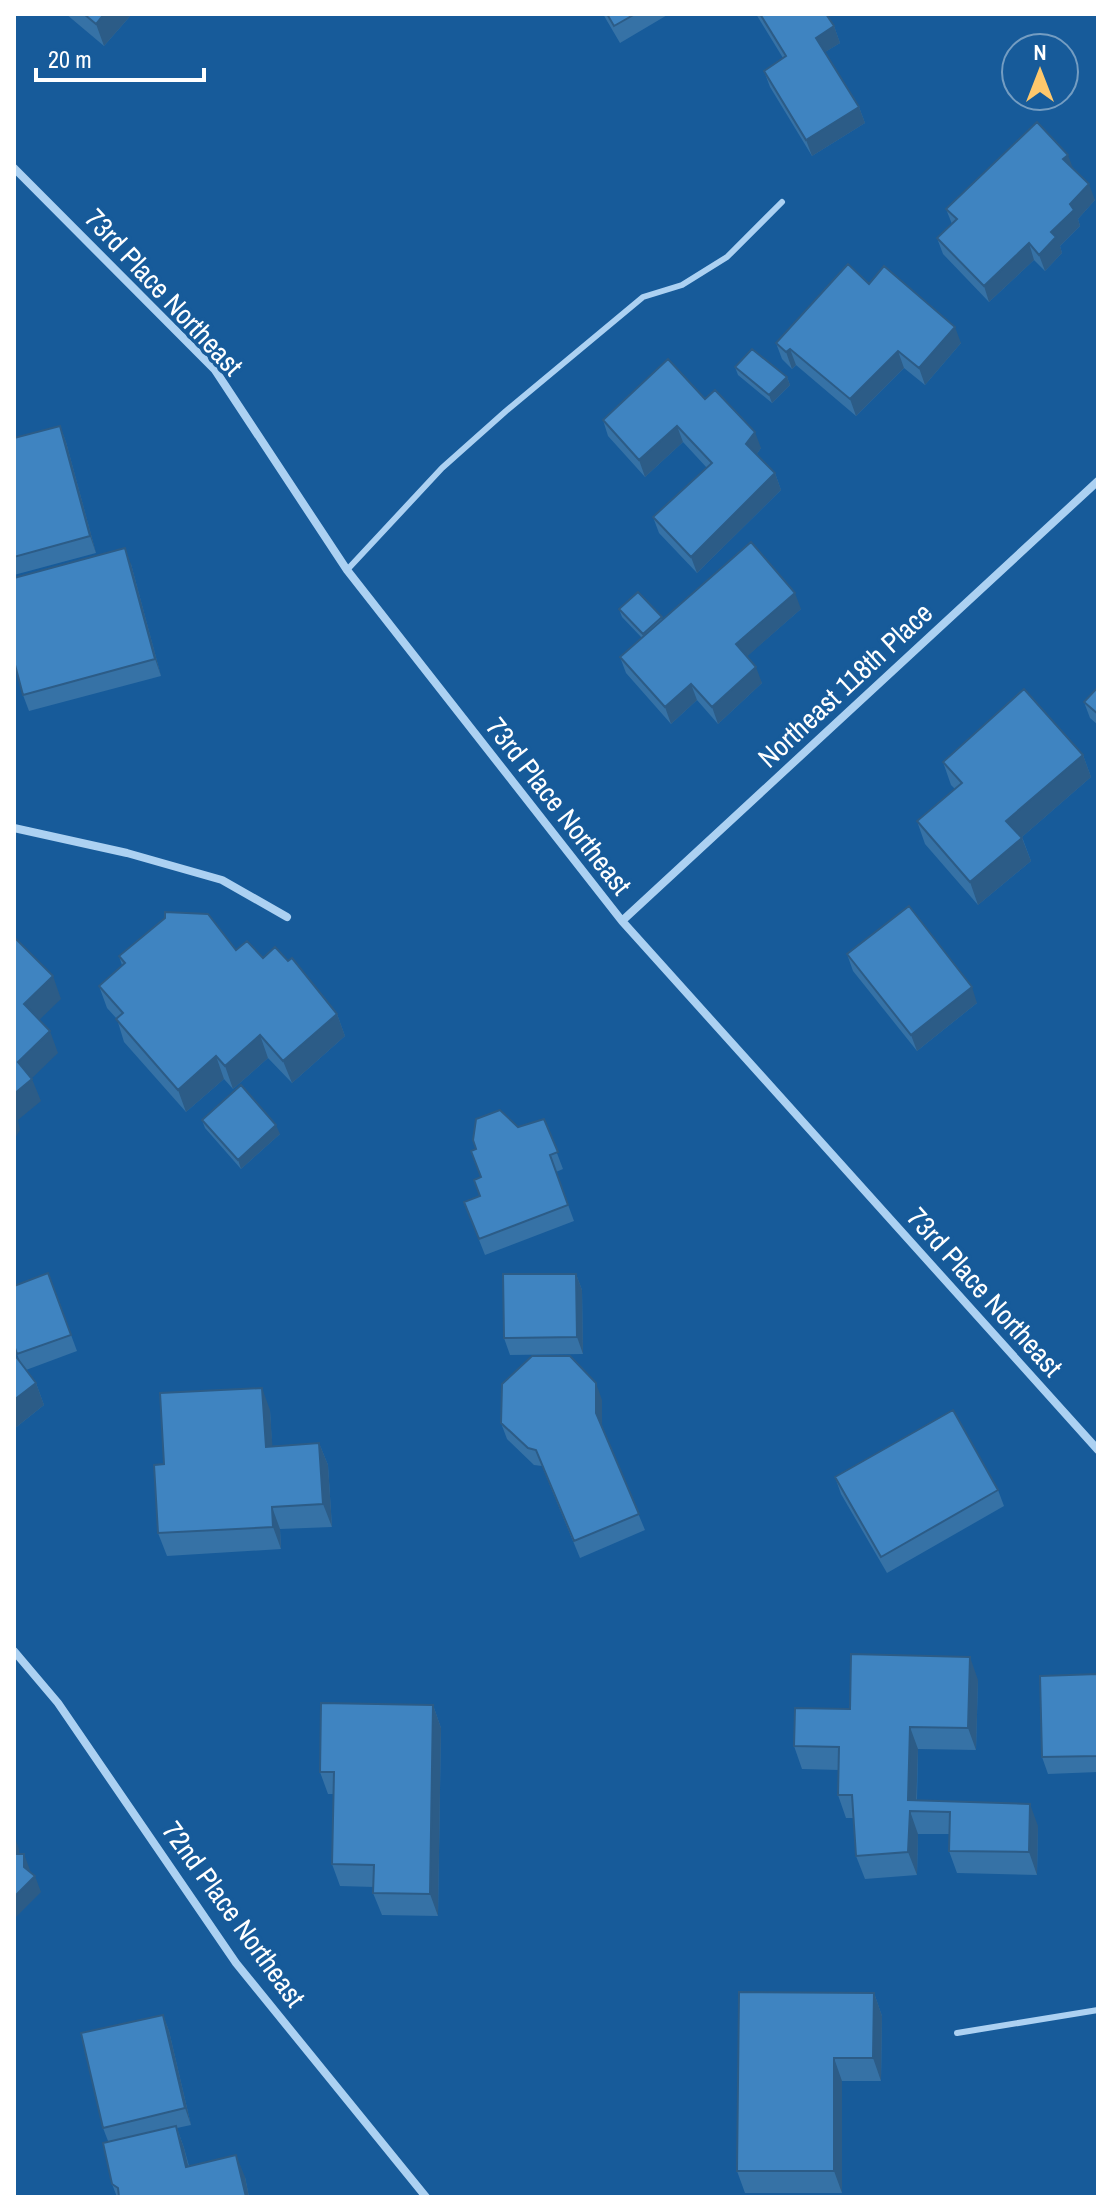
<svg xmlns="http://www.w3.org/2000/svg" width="1112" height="2211" font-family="'Archivo Narrow',sans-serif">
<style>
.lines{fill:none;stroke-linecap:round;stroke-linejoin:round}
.lane{stroke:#acd1f2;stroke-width:6}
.street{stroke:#acd1f2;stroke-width:8}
.wall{fill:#3672a6}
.shaded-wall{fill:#2c5c87}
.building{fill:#3f84c1;stroke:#2c5c87;stroke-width:2}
.labels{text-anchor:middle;stroke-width:7;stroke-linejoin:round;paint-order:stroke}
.street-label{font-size:28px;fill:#fff;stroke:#175b9a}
</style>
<rect width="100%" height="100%" fill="#175b9a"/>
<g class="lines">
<path class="lane" d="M 347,570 L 442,468 L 506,411 L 643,297 L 682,285 L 727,257 L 782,202
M 957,2033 L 1098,2010"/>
<path class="street" d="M 14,168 L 215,370 L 347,570 L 622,921 L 1098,1450
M 14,828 L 127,853 L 222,880 L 287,917
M 622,921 L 1098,481
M 14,1651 L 58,1703 L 236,1963 L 426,2197"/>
</g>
<path class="wall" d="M 66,14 L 132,14 L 104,46 Z
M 603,14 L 669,14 L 620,43 Z
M 756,14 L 826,14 L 834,26 L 840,43 L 825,52 L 859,107 L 865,123 L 812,156 L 770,87 L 764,71 L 783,58 Z
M 1073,168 L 1095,200 L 1078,219 L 1080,226 L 1060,246 L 1062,253 L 1045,271 L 1034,260 L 989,302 L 943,254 L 937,238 L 952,224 L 946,209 Z
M 869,284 L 961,343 L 925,385 L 904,368 L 856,416 L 796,365 L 792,369 L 782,359 L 776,343 Z
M 735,367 L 787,377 L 790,385 L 772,403 L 738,375 Z
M 705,399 L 761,448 L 756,455 L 775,473 L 781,490 L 697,573 L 659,533 L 653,517 L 707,468 L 683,442 L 645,477 L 608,436 L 603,420 Z
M 60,426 L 66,442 L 96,553 L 14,575 L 14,438 Z
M 131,564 L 161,676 L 29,711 L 23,695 Z
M 619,609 L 663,619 L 801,609 L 747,656 L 762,683 L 718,724 L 697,700 L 671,724 L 626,673 L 620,657 L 642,638 L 622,617 Z
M 1098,687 L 1098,725 L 1090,718 L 1084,702 Z
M 1083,755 L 1091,777 L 1022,837 L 1031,861 L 978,905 L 925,844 L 917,821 L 955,789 L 951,785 L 943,762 Z
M 236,950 L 263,958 L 337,1014 L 345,1036 L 292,1083 L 268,1058 L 233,1089 L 224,1079 L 186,1112 L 124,1042 L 117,1019 L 107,1008 L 99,986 L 122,965 L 119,956 Z
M 847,954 L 977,1003 L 917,1051 L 853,971 Z
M 544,1119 L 563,1169 L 556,1172 L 574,1221 L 485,1255 L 464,1202 L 480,1196 L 481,1177 L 476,1149 L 518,1127 Z
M 202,1120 L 280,1134 L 241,1169 L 205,1128 Z
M 48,1273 L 77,1351 L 26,1370 L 36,1383 L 44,1405 L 14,1429 L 14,1354 L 20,1362 L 14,1346 Z
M 576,1274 L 582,1290 L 583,1354 L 510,1355 L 504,1338 Z
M 602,1400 L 602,1427 L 645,1530 L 580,1558 L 542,1466 L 534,1465 L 507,1439 L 501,1423 Z
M 270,1410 L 272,1446 L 319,1443 L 328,1465 L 332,1527 L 280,1529 L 281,1549 L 167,1556 L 158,1533 L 164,1464 Z
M 835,1477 L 998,1490 L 1004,1506 L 887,1573 L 841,1494 Z
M 1098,1674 L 1098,1772 L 1048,1774 L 1042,1757 Z
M 978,1680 L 976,1750 L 918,1749 L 917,1800 L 1038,1826 L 1037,1875 L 957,1873 L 949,1851 L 949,1834 L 918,1834 L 917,1875 L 865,1879 L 856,1856 L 854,1818 L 846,1818 L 838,1795 L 839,1770 L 802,1769 L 794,1746 L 850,1709 Z
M 433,1705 L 441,1728 L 438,1916 L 382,1915 L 373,1893 L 374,1887 L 340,1886 L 332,1864 L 334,1794 L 328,1794 L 320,1772 Z
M 874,1993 L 882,2016 L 881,2081 L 842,2081 L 842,2193 L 745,2193 L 737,2171 Z
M 163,2015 L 169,2031 L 191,2125 L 177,2128 L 184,2148 L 189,2166 L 245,2177 L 249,2197 L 117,2197 L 112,2184 L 108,2141 L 103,2128 Z"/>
<path class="shaded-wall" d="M 104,14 L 132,14 L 104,46 L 96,24 Z
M 834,26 L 840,43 L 822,54 L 816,38 Z
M 859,107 L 865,123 L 812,156 L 806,140 Z
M 1068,155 L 1074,171 L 1063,159 Z
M 1089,184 L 1095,200 L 1078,219 L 1080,226 L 1060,246 L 1062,253 L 1045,271 L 1039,255 L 1051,232 L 1070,204 Z
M 1029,243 L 1034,260 L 989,302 L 984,286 Z
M 955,327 L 961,343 L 925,385 L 919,368 Z
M 790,349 L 796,365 L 792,369 L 786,352 Z
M 898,351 L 904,368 L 856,416 L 850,399 Z
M 787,377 L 790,385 L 772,403 L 769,395 Z
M 60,426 L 66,442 L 96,553 L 90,536 Z
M 677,426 L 683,442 L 645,477 L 639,460 Z
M 755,432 L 761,448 L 752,461 L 746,444 Z
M 775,473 L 781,490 L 697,573 L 691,557 Z
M 125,548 L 131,564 L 161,676 L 155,659 Z
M 795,593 L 801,609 L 742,661 L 736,644 Z
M 756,667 L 762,683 L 718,724 L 712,707 Z
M 691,684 L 697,700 L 671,724 L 665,707 Z
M 1083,755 L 1091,777 L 1014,844 L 1006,821 Z
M 1022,838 L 1031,861 L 978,905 L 970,882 Z
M 53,976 L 61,999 L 32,1027 L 24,1004 Z
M 972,987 L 977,1003 L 917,1051 L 911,1035 Z
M 337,1014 L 345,1036 L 292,1083 L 283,1061 Z
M 50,1031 L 58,1053 L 27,1083 L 32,1079 L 41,1101 L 18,1120 L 20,1130 L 14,1140 L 14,1094 L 18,1062 Z
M 260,1035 L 268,1058 L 233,1089 L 225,1066 Z
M 216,1056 L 224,1079 L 186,1112 L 178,1090 Z
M 276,1125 L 280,1134 L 241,1169 L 238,1160 Z
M 576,1274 L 582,1290 L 583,1354 L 577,1337 Z
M 36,1383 L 44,1405 L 14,1429 L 14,1400 Z
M 596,1383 L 602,1400 L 602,1429 L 596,1413 Z
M 262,1388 L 270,1410 L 274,1469 L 266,1447 Z
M 319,1443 L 328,1465 L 332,1527 L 323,1504 Z
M 272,1507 L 280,1529 L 281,1549 L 273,1527 Z
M 970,1657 L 978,1680 L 976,1750 L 968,1728 Z
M 433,1705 L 441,1728 L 438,1916 L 430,1894 Z
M 910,1727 L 918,1749 L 916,1811 L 908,1800 Z
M 1030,1804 L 1038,1826 L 1037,1875 L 1029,1852 Z
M 910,1811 L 918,1834 L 917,1875 L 908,1852 Z
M 14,1835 L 19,1849 L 19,1870 L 14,1857 Z
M 24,1854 L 30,1870 L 30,1881 L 35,1876 L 41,1892 L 14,1919 L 14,1897 L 24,1867 Z
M 874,1993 L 882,2016 L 881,2081 L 873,2058 Z
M 163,2015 L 169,2031 L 191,2125 L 185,2108 Z
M 834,2058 L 842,2081 L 842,2193 L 834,2171 Z
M 176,2126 L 184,2148 L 194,2190 L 186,2167 Z
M 236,2155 L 245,2177 L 249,2197 L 246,2197 Z"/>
<path class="building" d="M 84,14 L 104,14 L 96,24 Z
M 607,14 L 635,14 L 614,26 Z
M 760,14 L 826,14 L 834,26 L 816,38 L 859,107 L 806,140 L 764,71 L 786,56 Z
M 1037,122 L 1068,155 L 1063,159 L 1089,184 L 1070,204 L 1074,210 L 1051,232 L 1056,237 L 1039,255 L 1029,243 L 984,286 L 937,238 L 957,219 L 946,209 Z
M 848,264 L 869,284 L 884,266 L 955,327 L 919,368 L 898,351 L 850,399 L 790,349 L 786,352 L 776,343 Z
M 752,349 L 787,377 L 769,395 L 735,367 Z
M 668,359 L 705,399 L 715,390 L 755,432 L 746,444 L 775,473 L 691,557 L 653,517 L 712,463 L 677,426 L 639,460 L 603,420 Z
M 60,426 L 90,536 L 14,557 L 14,438 Z
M 751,542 L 795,593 L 736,644 L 756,667 L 712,707 L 691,684 L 665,707 L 620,657 Z
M 125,548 L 155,659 L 23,695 L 14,661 L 14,578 Z
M 638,592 L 662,617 L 643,634 L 619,609 Z
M 1098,687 L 1098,714 L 1084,702 Z
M 1024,689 L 1083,755 L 1006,821 L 1022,838 L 970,882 L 917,821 L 962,783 L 943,762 Z
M 909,906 L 972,987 L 911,1035 L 847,954 Z
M 165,912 L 208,914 L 236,950 L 247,941 L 263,958 L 275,947 L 288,961 L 292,958 L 337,1014 L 283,1061 L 260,1035 L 225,1066 L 216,1056 L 178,1090 L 116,1019 L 123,1013 L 99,986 L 125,963 L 119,956 L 165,918 Z
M 14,937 L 53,976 L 24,1004 L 50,1031 L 18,1062 L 32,1079 L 14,1094 Z
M 241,1085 L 276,1125 L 238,1160 L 202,1120 Z
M 500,1110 L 518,1127 L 544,1119 L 558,1152 L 550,1155 L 568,1205 L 479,1239 L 464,1202 L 480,1196 L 474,1180 L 481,1177 L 471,1151 L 476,1149 L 473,1140 L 476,1119 Z
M 48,1273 L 71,1335 L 17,1354 L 14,1345 L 14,1286 Z
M 503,1274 L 576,1274 L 577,1337 L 504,1338 Z
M 14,1354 L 36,1383 L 14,1400 Z
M 532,1356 L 570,1356 L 596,1383 L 596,1413 L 639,1514 L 574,1541 L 536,1450 L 528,1448 L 501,1423 L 502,1384 Z
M 262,1388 L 266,1447 L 319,1443 L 323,1504 L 272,1507 L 273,1527 L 158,1533 L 154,1465 L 164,1464 L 160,1393 Z
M 953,1410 L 998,1490 L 881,1557 L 835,1477 Z
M 851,1654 L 970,1657 L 968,1728 L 910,1727 L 908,1800 L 1030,1804 L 1029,1852 L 949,1851 L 950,1812 L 910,1811 L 908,1852 L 856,1856 L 852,1795 L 838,1795 L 839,1747 L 794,1746 L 795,1708 L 850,1709 Z
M 1098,1674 L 1098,1756 L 1042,1757 L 1040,1676 Z
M 321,1703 L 433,1705 L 430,1894 L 373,1893 L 374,1865 L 332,1864 L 334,1772 L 320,1772 Z
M 14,1854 L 24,1854 L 24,1867 L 35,1876 L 14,1897 Z
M 739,1992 L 874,1993 L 873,2058 L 834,2058 L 834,2171 L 737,2171 Z
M 163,2015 L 185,2108 L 103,2128 L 81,2033 Z
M 176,2126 L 186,2167 L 236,2155 L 246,2197 L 119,2197 L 118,2188 L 112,2184 L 103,2143 Z"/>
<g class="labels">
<g class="street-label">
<text transform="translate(164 292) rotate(47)" y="10">73rd Place Northeast</text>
<text transform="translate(845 685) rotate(-43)" y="10">Northeast 118th Place</text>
<text transform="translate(559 806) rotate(52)" y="10">73rd Place Northeast</text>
<text transform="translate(985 1292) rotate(48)" y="10">73rd Place Northeast</text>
<text transform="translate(234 1914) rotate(54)" y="10">72nd Place Northeast</text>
</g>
</g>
<rect width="1112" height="2211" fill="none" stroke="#ffffff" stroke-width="32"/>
<g transform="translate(1040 72)"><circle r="38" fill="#175b9a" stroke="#749dc2" stroke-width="2"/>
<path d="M0-6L14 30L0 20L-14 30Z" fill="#ffc86c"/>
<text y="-12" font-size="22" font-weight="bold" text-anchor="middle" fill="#ffffff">N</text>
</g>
<path d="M36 68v12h168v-12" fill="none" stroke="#ffffff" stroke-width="4"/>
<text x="48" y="68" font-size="24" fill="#ffffff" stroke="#175b9a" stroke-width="6" paint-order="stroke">20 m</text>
</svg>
